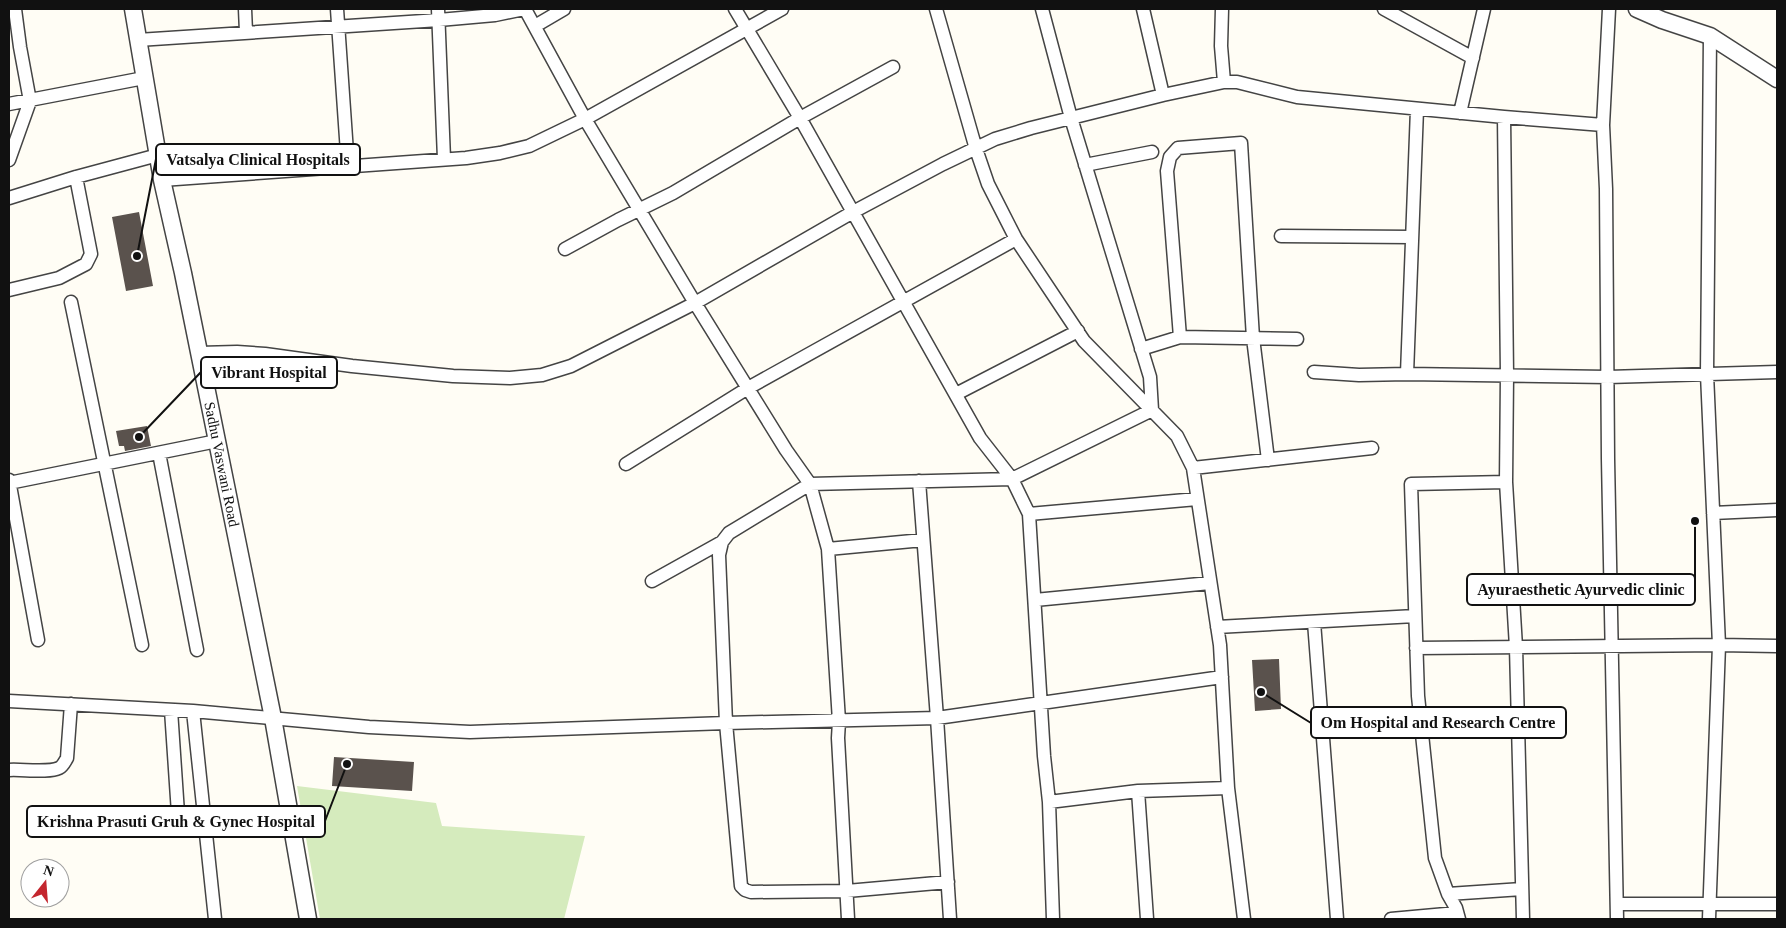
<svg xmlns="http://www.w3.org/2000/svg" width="1786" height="928" font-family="'Times New Roman',serif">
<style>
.green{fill:#d5ebbd}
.building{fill:#5a524d}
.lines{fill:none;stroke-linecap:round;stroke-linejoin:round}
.minor-casing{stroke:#444;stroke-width:15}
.tertiary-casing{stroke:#444;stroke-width:19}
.minor{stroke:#fff;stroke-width:12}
.tertiary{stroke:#fff;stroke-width:16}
.labels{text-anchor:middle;stroke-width:5;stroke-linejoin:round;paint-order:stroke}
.street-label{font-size:15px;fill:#111;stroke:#fff}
.leader{fill:none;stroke:#111;stroke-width:2}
.callout-dot{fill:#111;stroke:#fff;stroke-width:2}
.callout{fill:#fff;stroke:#111;stroke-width:2}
.callout-label{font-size:16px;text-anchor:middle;font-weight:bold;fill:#111}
</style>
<rect width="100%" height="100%" fill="#fffdf5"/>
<path class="green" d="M 297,786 L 436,803 L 442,826 L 585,836 L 564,919 L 320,919 Z"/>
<path class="building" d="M 139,212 L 153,286 L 126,291 L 112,217 Z
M 147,426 L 151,446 L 125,451 L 124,446 L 119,446 L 116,431 Z
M 1279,659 L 1281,709 L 1255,711 L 1252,660 Z
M 334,757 L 414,762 L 412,791 L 332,786 Z"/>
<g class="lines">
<defs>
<path id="minor" d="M 245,9 L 246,32
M 337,9 L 348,167
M 438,9 L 444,159
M 525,9 L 585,119 L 695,303 L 786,450 L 810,484 L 828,549 L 839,721 L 838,738 L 848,919
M 735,9 L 800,118 L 980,438 L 1012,479 L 1029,514 L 1044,756 L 1049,802 L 1053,919
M 936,9 L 976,149 L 988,184 L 1016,239 L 1084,341 L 1177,436 L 1193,468 L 1220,645 L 1228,788 L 1244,919
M 1143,9 L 1163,95
M 1222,9 L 1221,46 L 1224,82
M 1384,9 L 1473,58
M 535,26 L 564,9
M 138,40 L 439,20 L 495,15 L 524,9
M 9,104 L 144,78
M 1417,109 L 1407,374 L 1608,377 L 1777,372
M 1460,113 L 1484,9
M 1603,125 L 1609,9
M 9,160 L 30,101 L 20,47 L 15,9
M 1085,165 L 1152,152
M 162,180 L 466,158 L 500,153 L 529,146 L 585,119 L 782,9
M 9,198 L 76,177 L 158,155
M 1281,236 L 1412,237
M 565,249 L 618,220 L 673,193 L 800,118 L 893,67
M 9,290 L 59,278 L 86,264 L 91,254 L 76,177
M 71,302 L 142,645
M 1180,337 L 1167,171 L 1170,157 L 1178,148 L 1241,143 L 1253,338 L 1268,460
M 1141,349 L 1180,337 L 1297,339
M 199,353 L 237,352 L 265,354 L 352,366 L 453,376 L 510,378 L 542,375 L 571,366 L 695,303 L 853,212 L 943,164 L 995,139 L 1031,128 L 1163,95 L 1224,82 L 1237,82 L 1297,97 L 1504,117 L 1603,125 L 1606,189 L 1608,459 L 1617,919
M 1314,372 L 1359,375 L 1407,374
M 956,394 L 1078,331
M 159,453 L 197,650
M 626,464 L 748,388 L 1016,239
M 1193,468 L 1372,448
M 9,480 L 38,640
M 919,481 L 937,718 L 950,919
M 1506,482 L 1516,647 L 1523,919
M 9,483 L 217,441
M 1713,513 L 1777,510
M 1029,514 L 1197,499
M 828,549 L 923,540
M 652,581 L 722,542
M 1035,600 L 1210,583
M 1314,622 L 1337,919
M 1217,627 L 1415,616
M 1416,648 L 1719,645 L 1777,646
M 9,701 L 193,711 L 369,727 L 470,732 L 726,723 L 937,718 L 1222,677
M 171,710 L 179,828
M 193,711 L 215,919
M 9,770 C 21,769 49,773 59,768 C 63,766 65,761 67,758 L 71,704
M 1138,791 L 1147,919
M 1049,802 L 1138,791 L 1228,788
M 948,882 L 847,891 L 751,892 L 745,890 L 741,886 L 726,723 L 719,555 L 722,542 L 729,533 L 810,484 L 1012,479 L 1152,410 L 1150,377 L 1071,118 L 1042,9
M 1448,894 L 1522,889
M 1617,904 L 1777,904
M 1391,919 L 1457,913
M 1459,919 L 1456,908 L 1448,894 L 1435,858 L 1418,696 L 1411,484 L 1506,482 L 1507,375 L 1504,117
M 1709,919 L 1719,645 L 1707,374 L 1710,36"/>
<g id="tertiary">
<path id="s1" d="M 133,9 L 162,180 L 183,273 L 273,718 L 308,919"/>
<path d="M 1637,9 L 1662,20 L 1710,36 L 1777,79"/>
</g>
</defs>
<use href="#minor" class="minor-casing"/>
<use href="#tertiary" class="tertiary-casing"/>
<use href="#minor" class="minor"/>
<use href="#tertiary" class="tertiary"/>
</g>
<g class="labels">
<g class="street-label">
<text dy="5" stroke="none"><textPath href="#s1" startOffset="464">Sadhu Vaswani Road</textPath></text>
</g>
</g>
<path class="leader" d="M137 256L156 159M139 437L201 372M1695 521L1695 589M1261 692L1311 723M347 764L325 821"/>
<g class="callout-dot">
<circle cx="137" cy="256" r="5"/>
<circle cx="139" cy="437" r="5"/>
<circle cx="1695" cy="521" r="5"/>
<circle cx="1261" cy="692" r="5"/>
<circle cx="347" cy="764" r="5"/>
</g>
<g class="callout">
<rect x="156" y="144" width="204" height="31" rx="5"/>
<rect x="201" y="357" width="136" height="31" rx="5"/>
<rect x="1467" y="574" width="228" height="31" rx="5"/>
<rect x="1311" y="707" width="255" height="31" rx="5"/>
<rect x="27" y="806" width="298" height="31" rx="5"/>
</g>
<g class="callout-label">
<text x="258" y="165">Vatsalya Clinical Hospitals</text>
<text x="269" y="378">Vibrant Hospital</text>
<text x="1581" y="595">Ayuraesthetic Ayurvedic clinic</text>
<text x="1438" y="728">Om Hospital and Research Centre</text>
<text x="176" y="827">Krishna Prasuti Gruh &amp; Gynec Hospital</text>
</g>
<rect width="1786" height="928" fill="none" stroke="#111111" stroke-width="20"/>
<g transform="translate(45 883) rotate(17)"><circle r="24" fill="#ffffff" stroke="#a0a0a0"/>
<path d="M0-4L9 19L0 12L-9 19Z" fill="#c4262e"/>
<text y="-8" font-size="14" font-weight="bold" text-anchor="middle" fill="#111111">N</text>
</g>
</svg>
